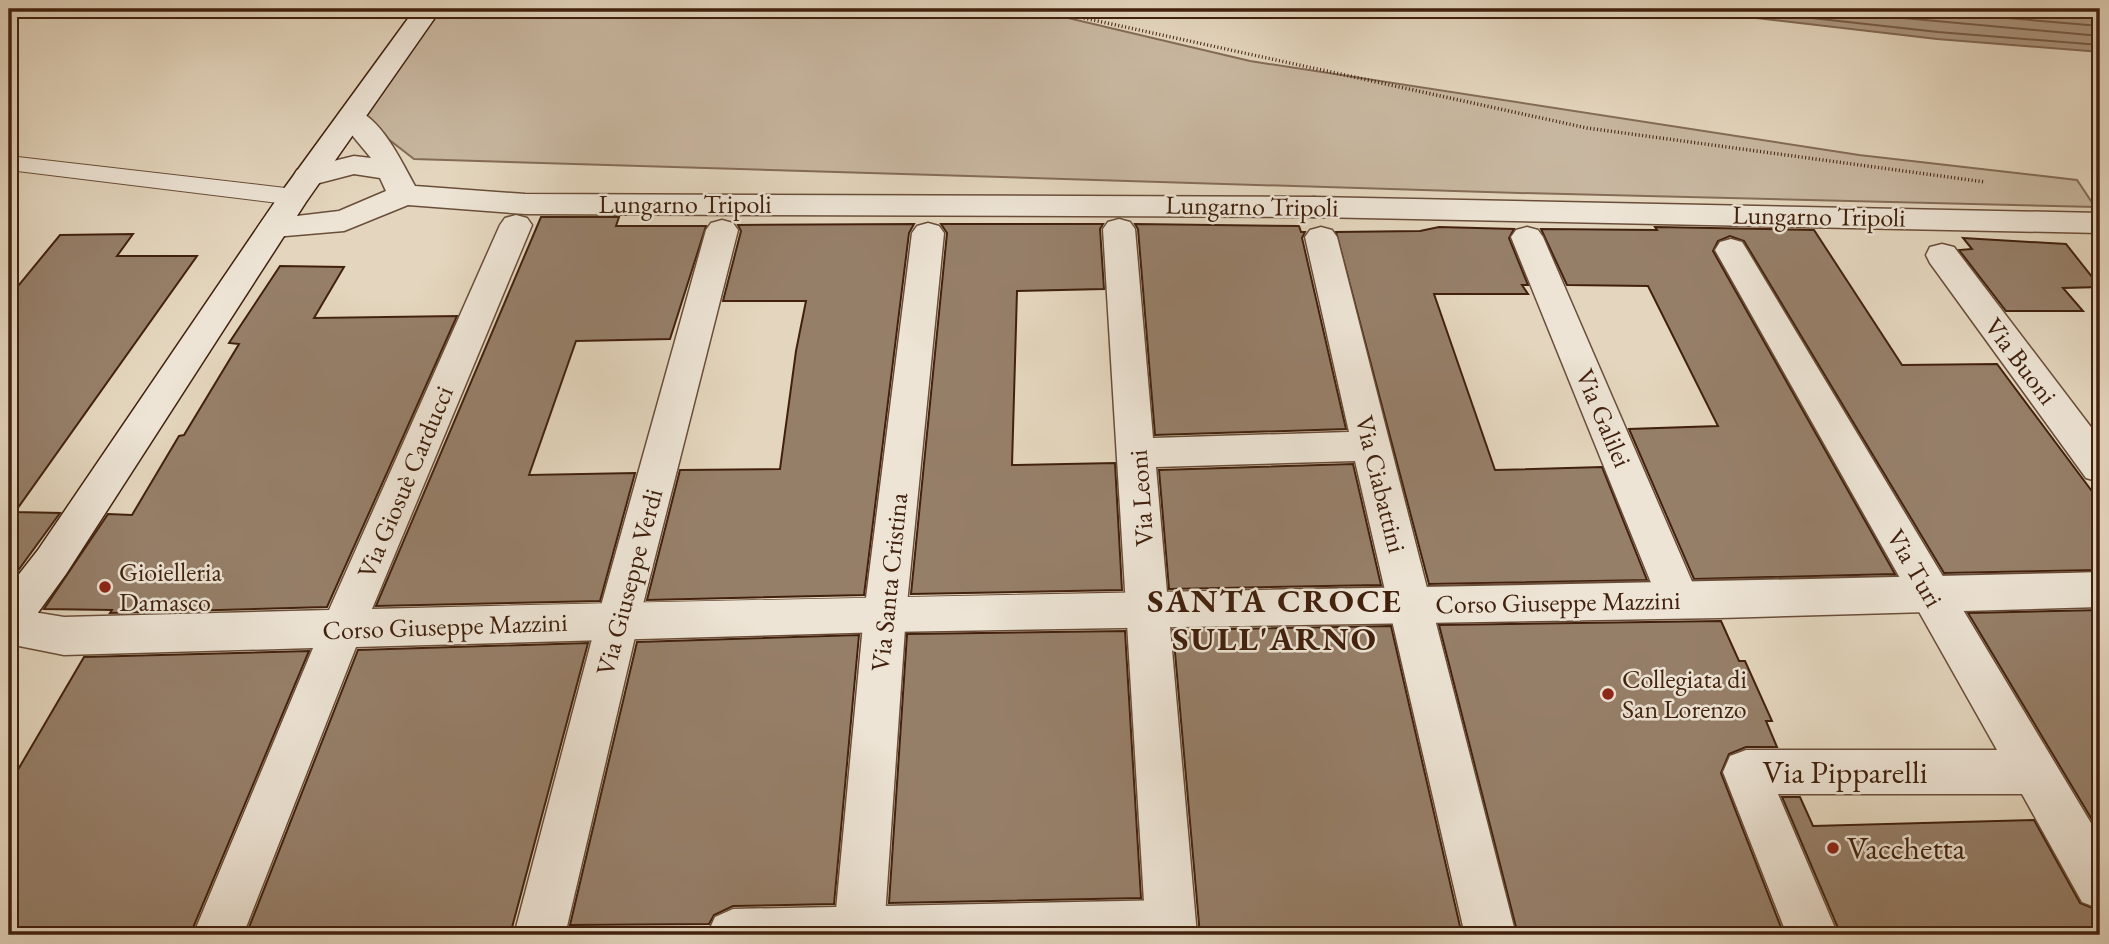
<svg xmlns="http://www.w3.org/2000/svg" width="2109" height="944" font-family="'EB Garamond',serif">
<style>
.green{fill:#c8b7a0;stroke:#846c56;stroke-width:2}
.water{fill:#ad9882;stroke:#826853;stroke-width:2}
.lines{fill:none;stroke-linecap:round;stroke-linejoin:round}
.shore{stroke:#775c48;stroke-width:2}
.building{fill:#967f69;stroke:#41210d;stroke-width:2}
.service-casing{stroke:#6a4e39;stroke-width:2}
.pedestrian-casing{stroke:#6a4e39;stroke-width:3}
.minor-casing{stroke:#6a4e39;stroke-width:3}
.secondary-casing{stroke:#41210d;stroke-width:3}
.path{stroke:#41210d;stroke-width:3.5;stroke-dasharray:1 2.5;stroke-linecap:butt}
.service{fill:#ede4d5;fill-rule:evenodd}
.pedestrian{fill:#ede4d5;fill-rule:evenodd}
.minor{fill:#ede4d5;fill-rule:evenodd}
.secondary{fill:#ede4d5;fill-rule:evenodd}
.poi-dot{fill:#8f2418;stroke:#ede4d5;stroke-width:2.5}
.labels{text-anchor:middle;stroke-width:5;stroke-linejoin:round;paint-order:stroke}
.street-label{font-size:26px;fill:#41210d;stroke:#ede4d5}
.poi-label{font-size:26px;fill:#41210d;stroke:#ede4d5;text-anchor:start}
.near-street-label{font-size:32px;fill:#41210d;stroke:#ede4d5}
.near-poi-label{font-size:32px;fill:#41210d;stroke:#ede4d5;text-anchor:start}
.district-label{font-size:33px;font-weight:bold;letter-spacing:2px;fill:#41210d;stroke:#ede4d5}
</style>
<rect width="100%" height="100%" fill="#e4d6be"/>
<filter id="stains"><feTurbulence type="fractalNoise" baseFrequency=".00286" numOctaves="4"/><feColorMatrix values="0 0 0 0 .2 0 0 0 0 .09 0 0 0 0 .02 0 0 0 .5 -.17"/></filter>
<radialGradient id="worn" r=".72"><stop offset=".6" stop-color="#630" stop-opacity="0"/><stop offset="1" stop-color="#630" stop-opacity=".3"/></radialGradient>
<path class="green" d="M 440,9 L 1030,9 L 1250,61 L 1859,155 L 2077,180 L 2095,207 L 1519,193 L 414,159 L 356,114 Z"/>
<path class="water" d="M 1678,9 L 2100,9 L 2100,52 L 1937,39 Z"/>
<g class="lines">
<path class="shore" d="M 1731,9 L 1938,32 L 2100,45
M 1805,9 L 2100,36
M 1902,9 L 2100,26"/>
</g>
<path class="building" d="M 541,217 L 619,217 L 616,226 L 706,226 L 670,339 L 576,341 L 529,475 L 635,473 L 600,601 L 376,606 Z
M 914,224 L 909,233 L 864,595 L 647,600 L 680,470 L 780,469 L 796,351 L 806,301 L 723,301 L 741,231 L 738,225 Z
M 941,224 L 1103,224 L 1100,229 L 1104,289 L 1017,291 L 1012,465 L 1115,463 L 1122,590 L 911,594 L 947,233 Z
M 1135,224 L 1299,226 L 1301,232 L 1305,232 L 1302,238 L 1346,429 L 1155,435 L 1138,229 Z
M 1439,227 L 1514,229 L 1509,238 L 1528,285 L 1522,285 L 1528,294 L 1434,294 L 1495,470 L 1602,467 L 1647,580 L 1429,584 L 1336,232 L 1420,231 Z
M 1655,227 L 1814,230 L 1902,365 L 1997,364 L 2100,502 L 2100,570 L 1944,573 L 1744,241 L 1730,236 L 1718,241 L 1713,251 L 1895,574 L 1694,579 L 1629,429 L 1718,426 L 1648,286 L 1567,285 L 1541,229 L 1657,230 Z
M 133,234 L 117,256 L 197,256 L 15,512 L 60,513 L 9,583 L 9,297 L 60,235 Z
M 1963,238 L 2066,244 L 2100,287 L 2063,288 L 2083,311 L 2006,311 L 1959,250 L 1972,249 Z
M 280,266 L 344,267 L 314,318 L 457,316 L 327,607 L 110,613 L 112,610 L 44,609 L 108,514 L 132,515 L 179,436 L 184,435 L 239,344 L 229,343 Z
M 1353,464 L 1381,585 L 1169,589 L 1159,470 Z
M 2100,610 L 2100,833 L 1968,613 Z
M 1721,621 L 1739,661 L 1745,661 L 1772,721 L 1766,721 L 1777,747 L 1746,747 L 1729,754 L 1721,773 L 1784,935 L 1518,935 L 1439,625 Z
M 1391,626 L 1462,935 L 1200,935 L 1173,630 Z
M 1125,631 L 1141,898 L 889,903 L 907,634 Z
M 859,635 L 834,904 L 733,906 L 714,915 L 709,924 L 570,925 L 637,642 Z
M 588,643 L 510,935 L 246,935 L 358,650 Z
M 309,651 L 190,935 L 9,935 L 9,785 L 84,657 Z
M 1782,797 L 1800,797 L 1813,826 L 2034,820 L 2080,903 L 2100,911 L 2100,935 L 1841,935 Z"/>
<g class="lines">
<defs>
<path id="service" d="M 9,156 L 294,189 L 302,192 L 306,197 L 302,202 L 294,205 L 9,170 Z"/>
<path id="pedestrian" d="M 1314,197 L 2100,213 L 2100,233 L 1314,217 L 1303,214 L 1298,207 L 1303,200 Z
M 516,215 L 527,218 L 532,225 L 372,609 C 948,594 1524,587 2100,572 L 2100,607 L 1720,618 L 885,632 L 356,647 L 243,935 L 193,935 L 313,648 L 64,655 L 9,644 L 9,608 L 64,617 L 329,610 L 500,225 L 505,218 Z
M 1170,900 L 1188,907 L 1195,925 L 1191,935 L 707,935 L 715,917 L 733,909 Z"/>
<path id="minor" d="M 351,108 C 381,116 401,161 415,186 L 525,194 L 1314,197 L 1325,200 L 1330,207 L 1325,214 L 1314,217 L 525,214 L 408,205 L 344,231 L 274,237 L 263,234 L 258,227 L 263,220 L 339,211 L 386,191 L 380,178 L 354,174 L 308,186 L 297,184 L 293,177 L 297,170 L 354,156 L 371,158 L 337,117 L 341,111 Z
M 1119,219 L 1130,222 L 1135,229 L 1153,438 L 1349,432 L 1305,237 L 1310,230 L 1321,227 L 1332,230 L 1337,237 L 1516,935 L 1465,935 L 1355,461 L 1156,467 L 1197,935 L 1146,935 L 1103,229 L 1108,222 Z
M 722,220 L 733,223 L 738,230 L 639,620 L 565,935 L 514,935 L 597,620 L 706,230 L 711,223 Z
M 928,223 L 939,226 L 944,233 L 906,614 L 884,931 L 883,935 L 835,935 L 834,931 L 864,614 L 912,233 L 917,226 Z
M 1527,227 L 1538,230 L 1543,237 L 1700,600 L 1694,613 L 1679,618 L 1664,613 L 1658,600 L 1511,237 L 1516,230 Z
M 1731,239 L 1742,242 L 1747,250 L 2100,838 L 2100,909 L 2082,902 L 2022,794 L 1778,794 L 1838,935 L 1787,935 L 1723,772 L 1730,756 L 1746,750 L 1997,750 L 1715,250 L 1720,242 Z
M 1942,244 L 1954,247 L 2100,439 L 2100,482 L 2086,478 L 1930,263 L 1926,255 L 1930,247 Z"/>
<path id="secondary" d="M 415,9 L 441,9 L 306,202 L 66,574 L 24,632 L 9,637 L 9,587 L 38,550 L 283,190 Z"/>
</defs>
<use href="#service" class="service-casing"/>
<use href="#pedestrian" class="pedestrian-casing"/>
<use href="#minor" class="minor-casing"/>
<use href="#secondary" class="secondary-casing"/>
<path class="path" d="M 1043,9 L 1587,128 L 1985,182"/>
<use href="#service" class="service"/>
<use href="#pedestrian" class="pedestrian"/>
<use href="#minor" class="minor"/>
<use href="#secondary" class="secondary"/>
</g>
<g class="poi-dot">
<circle cx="105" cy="587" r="7"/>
<circle cx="1608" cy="694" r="7"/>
<circle cx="1833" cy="848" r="7"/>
</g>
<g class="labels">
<g class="street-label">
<text x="685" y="213">Lungarno Tripoli</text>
<text transform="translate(1252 206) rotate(1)" y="9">Lungarno Tripoli</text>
<text transform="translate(1819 216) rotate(1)" y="9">Lungarno Tripoli</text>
<text transform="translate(2021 361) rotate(53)" y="9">Via Buoni</text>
<text transform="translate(1604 418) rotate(67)" y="9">Via Galilei</text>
<text transform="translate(405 482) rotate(-67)" y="9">Via Giosuè Carducci</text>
<text transform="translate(1381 484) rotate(76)" y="9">Via Ciabattini</text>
<text transform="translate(1141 498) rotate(-94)" y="9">Via Leoni</text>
<text transform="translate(1915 568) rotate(60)" y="9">Via Turi</text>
<text transform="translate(629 582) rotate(-75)" y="9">Via Giuseppe Verdi</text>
<text transform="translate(889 582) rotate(-84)" y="9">Via Santa Cristina</text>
<text transform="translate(1558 602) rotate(-1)" y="9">Corso Giuseppe Mazzini</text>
<text transform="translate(445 626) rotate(-2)" y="9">Corso Giuseppe Mazzini</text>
</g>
<g class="poi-label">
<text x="119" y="581">Gioielleria<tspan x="119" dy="30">Damasco</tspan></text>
<text x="1622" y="688">Collegiata di<tspan x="1622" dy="30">San Lorenzo</tspan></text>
</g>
<g class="near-street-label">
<text x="1845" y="783">Via Pipparelli</text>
</g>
<g class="near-poi-label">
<text x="1847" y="859">Vacchetta</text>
</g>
<g class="district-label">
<text x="1275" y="612">SANTA CROCE<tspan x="1275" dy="38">SULL'ARNO</tspan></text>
</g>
</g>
<rect width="2109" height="944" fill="none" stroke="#e4d6be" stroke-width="35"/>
<rect x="10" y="10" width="2088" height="923" fill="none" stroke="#41210d" stroke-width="3.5"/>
<rect x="18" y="18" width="2074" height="909" fill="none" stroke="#41210d" stroke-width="2"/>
<rect width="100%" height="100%" filter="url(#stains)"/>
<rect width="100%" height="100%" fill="url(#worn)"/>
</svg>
